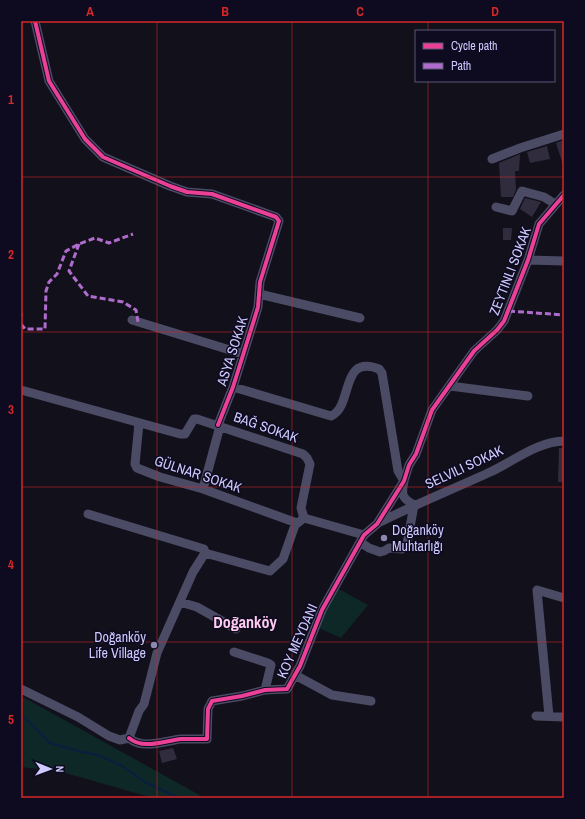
<svg xmlns="http://www.w3.org/2000/svg" width="585" height="819" font-family="'Archivo Narrow',sans-serif">
<style>
.green{fill:#0e2727}
.lines{fill:none;stroke-linecap:round;stroke-linejoin:round}
.stream{stroke:#081f3f;stroke-width:2}
.building{fill:#302c3e}
.minor{stroke:#4b4b65;stroke-width:9}
.quiet{stroke:#b06ccc;stroke-width:3;stroke-dasharray:6 3;stroke-linecap:butt}
.cycleway-casing{stroke:#0e0b20;stroke-width:6}
.cycleway{stroke:#ea4096;stroke-width:4}
.grid{fill:none;stroke:#d62828;stroke-width:1;stroke-opacity:0.55}
.poi-dot{fill:#8c89af;stroke:#0e0b20;stroke-width:1.5}
.labels{text-anchor:middle;stroke-width:3;stroke-linejoin:round;paint-order:stroke}
.street-label{font-size:14px;fill:#cecaff;stroke:#0e0b20}
.poi-label{font-size:14px;fill:#cecaff;stroke:#0e0b20;text-anchor:start}
.quarter-label{font-size:16px;font-weight:bold;fill:#ffccef;stroke:#0e0b20}
.neatline{fill:none;stroke:#d62828;stroke-width:1.5}
.grid-label{font-size:13px;text-anchor:middle;font-weight:bold;fill:#d62828}
</style>
<rect width="100%" height="100%" fill="#12101b"/>
<path class="green" d="M 337,588 L 368,605 L 341,638 L 319,628 L 326,604 Z
M 21,696 L 205,798 L 153,798 L 62,772 L 21,767 Z"/>
<g class="lines">
<path class="stream" d="M 21,714 L 50,743 L 82,752 L 94,754 L 107,759 L 122,766 L 145,782 L 179,798"/>
</g>
<path class="building" d="M 564,140 L 564,164 L 563,165 L 556,143 Z
M 547,146 L 550,159 L 530,163 L 527,152 Z
M 520,154 L 519,171 L 515,171 L 516,190 L 513,197 L 501,197 L 499,163 Z
M 525,198 L 541,202 L 532,217 L 520,209 Z
M 503,228 L 512,228 L 511,240 L 503,240 Z
M 559,448 L 564,448 L 564,482 L 558,482 Z
M 173,748 L 177,759 L 162,763 L 159,751 Z"/>
<g class="lines">
<path class="minor" d="M 35,21 L 49,81 L 85,139 L 103,157 L 170,186 L 187,192 L 212,194 L 276,217 L 279,221 L 260,282 L 258,307 L 254,320 L 233,387 L 218,425
M 492,159 L 520,148 L 564,134
M 496,207 L 512,211 L 522,191 L 544,197 L 555,204
M 528,260 L 564,261
M 259,294 L 360,318
M 132,320 L 243,354
M 450,386 L 528,396
M 233,387 L 331,416 C 354,406 339,354 379,369 L 382,373 L 398,471 L 404,481 C 401,495 402,498 414,505 L 407,544 L 402,549 L 389,548 L 384,551 L 380,552 L 369,548 L 360,542
M 21,390 L 180,434 L 185,434 L 194,419 L 197,419 L 303,454 L 307,458 L 310,464 L 301,508 L 304,518
M 139,423 L 135,464 L 137,468 L 160,477 L 203,489 L 297,523
M 203,489 L 220,426
M 88,514 L 204,549 L 205,553 L 270,571 L 283,559 L 295,525 L 304,518
M 304,518 L 364,535
M 378,523 C 414,505 451,490 488,473 C 511,463 538,441 564,441
M 180,602 L 197,607 L 236,629
M 234,652 L 268,663 L 271,665 L 265,690
M 295,675 L 332,695 L 371,701
M 21,689 L 78,717 L 109,736 L 120,740 L 129,738
M 536,716 L 564,717
M 549,716 L 537,590 L 564,598
M 129,738 C 143,750 164,741 181,739 C 190,739 199,739 207,739 L 208,709 L 212,701 L 242,696 L 265,690 L 287,689 L 300,666 L 322,610 L 332,592 L 364,535 L 377,524 L 404,481 L 409,465 L 416,454 L 432,410 L 474,351 L 497,330 L 504,321 L 528,260 L 539,224 L 564,195
M 129,738 L 139,711 L 144,704 L 157,653 L 193,572 L 205,553"/>
<path class="quiet" d="M 79,244 L 69,271 L 88,296 L 123,302 L 136,310 L 138,322
M 509,311 L 564,315
M 21,313 L 21,317
M 21,324 L 25,329 L 45,329 L 46,291 L 49,282 L 57,274 L 66,251 L 79,244 L 95,238 L 109,243 L 133,234"/>
<defs>
<path id="cycleway" d="M 35,21 L 49,81 L 85,139 L 103,157 L 170,186 L 187,192 L 212,194 L 276,217 L 279,221 L 260,282 L 258,307 L 254,320 L 233,387 L 218,425
M 129,738 C 143,750 164,741 181,739 C 190,739 199,739 207,739 L 208,709 L 212,701 L 242,696 L 265,690 L 287,689 L 300,666 L 322,610 L 332,592 L 364,535 L 377,524 L 404,481 L 409,465 L 416,454 L 432,410 L 474,351 L 497,330 L 504,321 L 528,260 L 539,224 L 564,195"/>
</defs>
<use href="#cycleway" class="cycleway-casing"/>
<use href="#cycleway" class="cycleway"/>
</g>
<path class="grid" d="M 157,21 L 157,798M 292,21 L 292,798M 428,21 L 428,31M 428,81 L 428,798M 21,177 L 564,177M 21,332 L 564,332M 21,487 L 564,487M 21,642 L 564,642"/>
<g class="poi-dot">
<circle cx="384" cy="538" r="4"/>
<circle cx="154" cy="645" r="4"/>
</g>
<g class="labels">
<g class="street-label">
<text transform="translate(510 271) rotate(-69)" y="5">ZEYTINLI SOKAK</text>
<text transform="translate(232 351) rotate(-72)" y="5">ASYA SOKAK</text>
<text transform="translate(266 427) rotate(19)" y="5">BAĞ SOKAK</text>
<text transform="translate(464 467) rotate(-25)" y="5">SELVILI SOKAK</text>
<text transform="translate(198 474) rotate(18)" y="5">GÜLNAR SOKAK</text>
<text transform="translate(297 641) rotate(-66)" y="5">KOY MEYDANI</text>
</g>
<g class="poi-label">
<text x="392" y="535">Doğanköy<tspan x="392" dy="16">Muhtarlığı</tspan></text>
<text x="146" y="642" text-anchor="end">Doğanköy<tspan x="146" dy="16">Life Village</tspan></text>
</g>
<g class="quarter-label">
<text x="245" y="628">Doğanköy</text>
</g>
</g>
<rect width="585" height="819" fill="none" stroke="#0e0b20" stroke-width="44"/>
<rect x="415" y="30" width="140" height="52" fill="#0e0b20" stroke="#5b5779"/>
<rect x="423" y="43" width="20" height="6" fill="#ea4096" stroke="#5b5779"/>
<text x="451" y="50" font-size="12" fill="#cecaff">Cycle path</text>
<rect x="423" y="63" width="20" height="6" fill="#b06ccc" stroke="#5b5779"/>
<text x="451" y="70" font-size="12" fill="#cecaff">Path</text>
<g transform="translate(50 769) rotate(91)" stroke="#0e0b20" stroke-width="3" paint-order="stroke">
<path d="M0-3L7 15L0 10L-7 15Z" fill="#cecaff"/>
<text y="-6" font-size="11" font-weight="bold" text-anchor="middle" fill="#cecaff">N</text>
</g>
<rect x="22" y="22" width="541" height="775" class="neatline"/>
<g class="grid-label">
<text x="90" y="16">A</text>
<text x="225" y="16">B</text>
<text x="360" y="16">C</text>
<text x="495" y="16">D</text>
<text x="11" y="104">1</text>
<text x="11" y="259">2</text>
<text x="11" y="414">3</text>
<text x="11" y="569">4</text>
<text x="11" y="724">5</text>
</g>
</svg>
